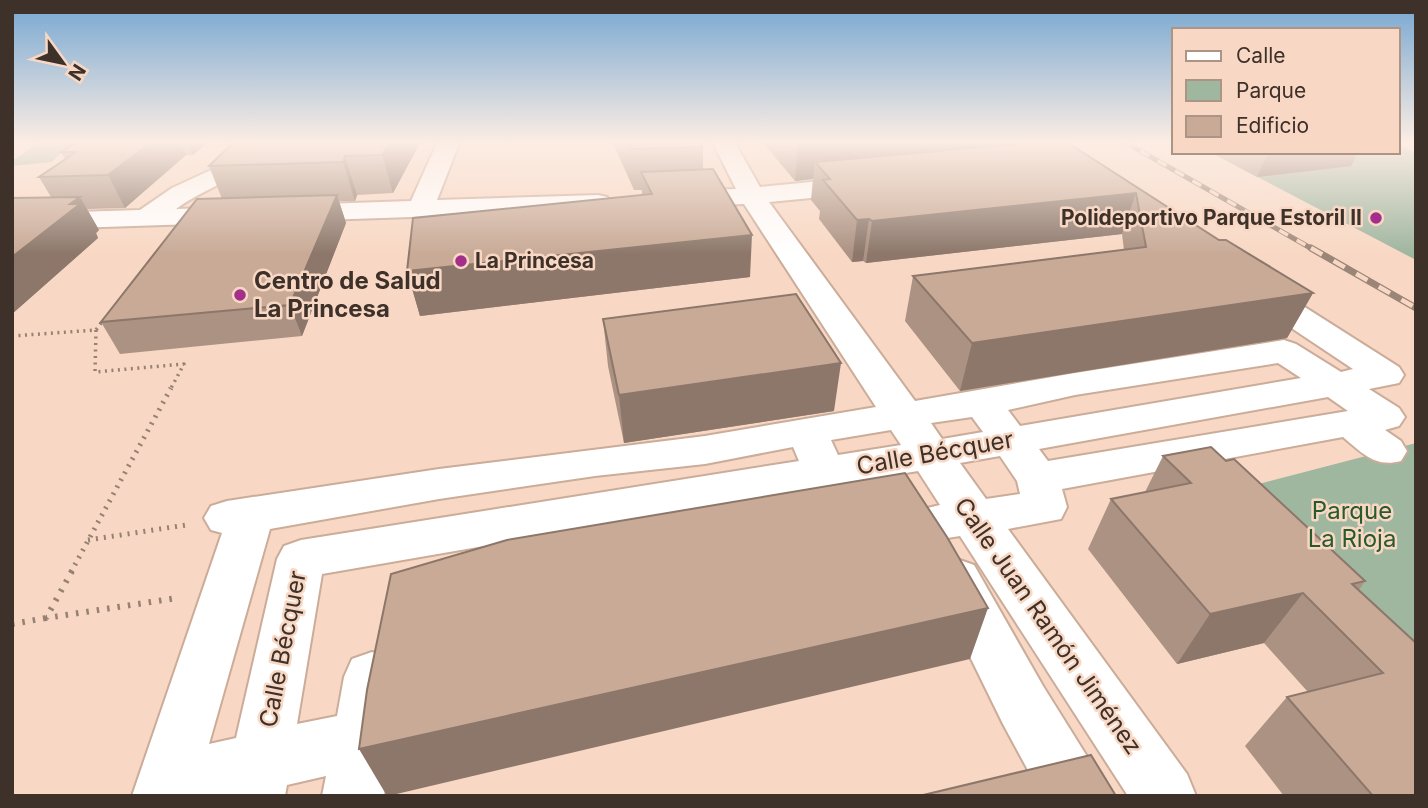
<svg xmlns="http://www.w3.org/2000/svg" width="1428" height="808" font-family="Inter,sans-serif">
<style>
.green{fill:#9fb69f}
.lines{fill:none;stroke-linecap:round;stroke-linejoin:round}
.street-casing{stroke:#cbac99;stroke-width:4}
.path-far2{stroke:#968173;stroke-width:3.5;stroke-dasharray:2 4.5;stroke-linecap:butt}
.path-far1{stroke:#968173;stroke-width:5;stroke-dasharray:2 6;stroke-linecap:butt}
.path{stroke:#968173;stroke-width:6;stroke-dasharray:2.5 8;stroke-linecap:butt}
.street{fill:#fff;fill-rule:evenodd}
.rail-far1-casing{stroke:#9b8577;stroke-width:5}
.rail-casing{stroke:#9b8577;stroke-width:7}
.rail-far1{stroke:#f8d8c4;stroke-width:3.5;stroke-dasharray:10;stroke-linecap:butt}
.rail{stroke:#f8d8c4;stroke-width:4.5;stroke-dasharray:13;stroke-linecap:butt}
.wall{fill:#ac9282}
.shaded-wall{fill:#8c776a}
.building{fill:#c8aa97;stroke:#8c776a;stroke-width:2}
.poi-dot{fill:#a32f8a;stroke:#f8d8c4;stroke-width:2.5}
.labels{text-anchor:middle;stroke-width:5;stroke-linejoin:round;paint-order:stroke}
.far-poi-label{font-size:21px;font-weight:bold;fill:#3d3129;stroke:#f8d8c4;text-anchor:end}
.poi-label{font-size:24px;font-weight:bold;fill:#3d3129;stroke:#f8d8c4;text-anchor:start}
.street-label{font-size:24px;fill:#3d3129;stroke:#f8d8c4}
.park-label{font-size:24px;fill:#285a2b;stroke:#f8d8c4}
</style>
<rect width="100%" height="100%" fill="#f8d8c4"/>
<path class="green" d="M 42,141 L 71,141 L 52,162 L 12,166 L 12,161 Z
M 1398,145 L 1416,152 L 1416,260 L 1210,152 L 1398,152 Z
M 1416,443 L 1416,673 L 1228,492 Z"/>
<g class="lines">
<defs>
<path id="street" d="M 249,141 L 273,141 C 246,180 211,183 176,209 L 411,201 L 438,141 L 460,141 L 437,200 L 598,195 L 607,197 L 611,203 L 607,209 L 598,211 L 12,230 L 12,214 L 140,210 L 172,188 L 224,164 Z
M 712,141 L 734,141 L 760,187 L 863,177 L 872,180 L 876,185 L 872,190 L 863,193 L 769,202 L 915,401 L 1075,373 L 1284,340 L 1296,344 L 1341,372 L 1353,369 L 1245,297 L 1240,290 L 1245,283 L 1256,281 L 1267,283 L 1399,367 L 1404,375 L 1399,383 L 1369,389 L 1399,408 L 1405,417 L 1399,426 L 1385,430 L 1401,441 L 1407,451 L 1401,461 C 1375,468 1362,453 1343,437 L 1062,489 L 1067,507 L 1061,519 L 1008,529 L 1187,774 L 1196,796 L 1128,796 L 960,536 L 922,542 L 906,537 L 899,525 L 906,513 L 940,505 L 918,471 L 852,482 L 858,494 L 852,505 L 836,510 L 820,505 L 812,489 L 322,574 L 297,724 L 337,716 L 344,677 L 352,659 L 372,652 L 392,659 L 400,677 L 384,796 L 322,796 L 326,776 L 287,785 L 285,796 L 132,796 L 222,533 L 211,530 L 204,518 L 211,506 L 227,501 L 439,469 L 705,436 L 876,407 L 744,204 L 679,207 L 670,204 L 666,199 L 670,194 L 679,191 L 736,189 ZM 1278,363 L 1301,378 L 1020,426 L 1008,410 L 1075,395 ZM 1328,397 L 1348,411 L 1048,461 L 1039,449 ZM 972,417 L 983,432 L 942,439 L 931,423 ZM 891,430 L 901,445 L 838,455 L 831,440 ZM 793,447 L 799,461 L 301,540 L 284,546 L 277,559 L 236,738 L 209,744 L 270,529 L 439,499 L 595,476 L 705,464 ZM 1000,456 L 1017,481 L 1020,494 L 986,499 L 960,463 Z
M 957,559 L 974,565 L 1043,686 L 1098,774 L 1107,796 L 1042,796 L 1003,724 L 932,579 L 940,565 Z"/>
</defs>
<use href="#street" class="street-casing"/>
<path class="path-far2" d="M 96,330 L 95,372 L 184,364 L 170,390
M 12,336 L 96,330 L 104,319"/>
<path class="path-far1" d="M 88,540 L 186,525
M 71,572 L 171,388"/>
<path class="path" d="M 72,571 L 46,618 L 177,598
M 12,624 L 46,618"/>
<use href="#street" class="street"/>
<defs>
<path id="rail-far1" d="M 1123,141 L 1314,250"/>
<path id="rail" d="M 1311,248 L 1416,308"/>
</defs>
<use href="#rail-far1" class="rail-far1-casing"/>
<use href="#rail" class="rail-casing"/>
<use href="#rail-far1" class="rail-far1"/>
<use href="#rail" class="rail"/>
</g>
<path class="wall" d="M 62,141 L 209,141 L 193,155 L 186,155 L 125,208 L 87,209 L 99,230 L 96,233 L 98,238 L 12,314 L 12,198 L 51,197 L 39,177 L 65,159 L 61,152 L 66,149 Z
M 235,141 L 421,141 L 393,193 L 357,195 L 355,201 L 339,201 L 346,223 L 302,336 L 120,354 L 101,322 L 222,199 L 209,166 Z
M 612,141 L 703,141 L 703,169 L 750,277 L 420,316 L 407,271 L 642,195 L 642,190 L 634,190 Z
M 764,141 L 1032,141 L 1031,142 L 1051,141 L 1219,240 L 1313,293 L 1287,338 L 960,391 L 905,321 L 913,276 L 1124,250 L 1122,234 L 866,263 L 863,261 L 852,262 L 819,219 L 820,211 L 811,200 L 813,179 L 795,181 L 764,144 Z
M 1210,152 L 1358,152 L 1351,166 L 1257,177 Z
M 603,319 L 834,411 L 624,443 L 608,366 Z
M 1163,456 L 1226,461 L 1365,581 L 1359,590 L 1416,643 L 1416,796 L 1284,796 L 1245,746 L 1287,697 L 1308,692 L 1264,643 L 1177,664 L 1088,549 L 1111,499 L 1145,492 Z"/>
<path class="shaded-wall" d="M 153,141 L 180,141 L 186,155 L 125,208 L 108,175 Z
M 187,141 L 209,141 L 193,155 Z
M 391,141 L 421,141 L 393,193 L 382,155 Z
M 833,141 L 1032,141 L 1027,159 L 815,162 L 813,179 L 795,181 L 798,144 Z
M 1274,152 L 1358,152 L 1351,166 L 1257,177 L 1268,153 Z
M 345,156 L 357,195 L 355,201 L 343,162 Z
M 1136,193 L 1122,234 L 866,263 L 872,221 Z
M 337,195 L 346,223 L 302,336 L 290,305 Z
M 80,197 L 99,230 L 96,233 L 98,238 L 12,314 L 12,257 L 70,204 Z
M 869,219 L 863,261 L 852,262 L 857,220 Z
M 752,235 L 750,277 L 420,316 L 407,271 Z
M 1313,293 L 1287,338 L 960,391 L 972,343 Z
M 841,363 L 834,411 L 624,443 L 619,395 Z
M 1303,593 L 1264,643 L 1177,664 L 1210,614 Z
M 988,608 L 970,659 L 388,796 L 387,796 L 359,749 Z"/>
<path class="building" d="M 78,141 L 153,141 L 108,175 L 39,177 L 76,152 L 61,152 Z
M 235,141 L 391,141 L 382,155 L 345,156 L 343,162 L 209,166 Z
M 627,141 L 698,141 L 702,147 L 631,149 Z
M 795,141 L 833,141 L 798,144 Z
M 1051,141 L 1065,141 L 1219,240 L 1226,240 L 1313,293 L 972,343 L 913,276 L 1146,247 L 1136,193 L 872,221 L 869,219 L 857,220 L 823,180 L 830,179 L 815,162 Z
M 713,169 L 752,235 L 407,271 L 413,218 L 652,194 L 641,172 Z
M 337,195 L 290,305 L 101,322 L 197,199 Z
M 80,197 L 70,204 L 80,204 L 12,257 L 12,198 Z
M 796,294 L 841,363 L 619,395 L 603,319 Z
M 1211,447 L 1226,461 L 1234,459 L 1365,581 L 1352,584 L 1416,643 L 1416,796 L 1373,796 L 1287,697 L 1383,673 L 1303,593 L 1210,614 L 1111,499 L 1191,483 L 1163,456 Z
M 905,473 L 947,537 L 988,608 L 359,749 L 367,690 L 391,574 L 507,540 Z
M 1091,755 L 1116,796 L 919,796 Z"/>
<linearGradient id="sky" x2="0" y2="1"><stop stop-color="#75a6d1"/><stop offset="0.56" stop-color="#fcede4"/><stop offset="1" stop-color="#fcede4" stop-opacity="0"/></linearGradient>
<rect width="1428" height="254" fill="url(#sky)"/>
<g class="poi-dot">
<circle cx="1376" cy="218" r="7"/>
<circle cx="461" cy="261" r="7"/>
<circle cx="240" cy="295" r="7"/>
</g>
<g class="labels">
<g class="far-poi-label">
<text x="1362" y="225">Polideportivo Parque Estoril II</text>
<text x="475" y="268" text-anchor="start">La Princesa</text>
</g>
<g class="poi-label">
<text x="254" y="289">Centro de Salud<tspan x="254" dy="28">La Princesa</tspan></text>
</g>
<g class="street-label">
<text transform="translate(935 453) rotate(-10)" y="8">Calle Bécquer</text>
<text transform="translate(1048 626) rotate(55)" y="8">Calle Juan Ramón Jiménez</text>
<text transform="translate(283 649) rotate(-79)" y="8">Calle Bécquer</text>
</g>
<g class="park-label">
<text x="1352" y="519">Parque<tspan x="1352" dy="28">La Rioja</tspan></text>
</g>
</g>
<rect width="1428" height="808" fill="none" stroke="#3d3129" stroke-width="28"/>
<rect x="1172" y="28" width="228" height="126" fill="#f8d8c4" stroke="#ad9586" stroke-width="2"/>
<rect x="1186" y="51" width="35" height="10" fill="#ffffff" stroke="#ad9586" stroke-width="2"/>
<text x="1236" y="63" font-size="21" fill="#3d3129">Calle</text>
<rect x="1186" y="80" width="35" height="21" fill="#9fb69f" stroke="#ad9586" stroke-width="2"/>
<text x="1236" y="98" font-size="21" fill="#3d3129">Parque</text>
<rect x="1186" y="116" width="35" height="21" fill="#c8aa97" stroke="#ad9586" stroke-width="2"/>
<text x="1236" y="133" font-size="21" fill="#3d3129">Edificio</text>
<g transform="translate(63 63) rotate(123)" stroke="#f8d8c4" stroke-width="5" paint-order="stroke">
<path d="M0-5L12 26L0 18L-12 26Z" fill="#3d3129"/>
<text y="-10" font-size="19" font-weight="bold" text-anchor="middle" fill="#3d3129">N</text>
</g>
</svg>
